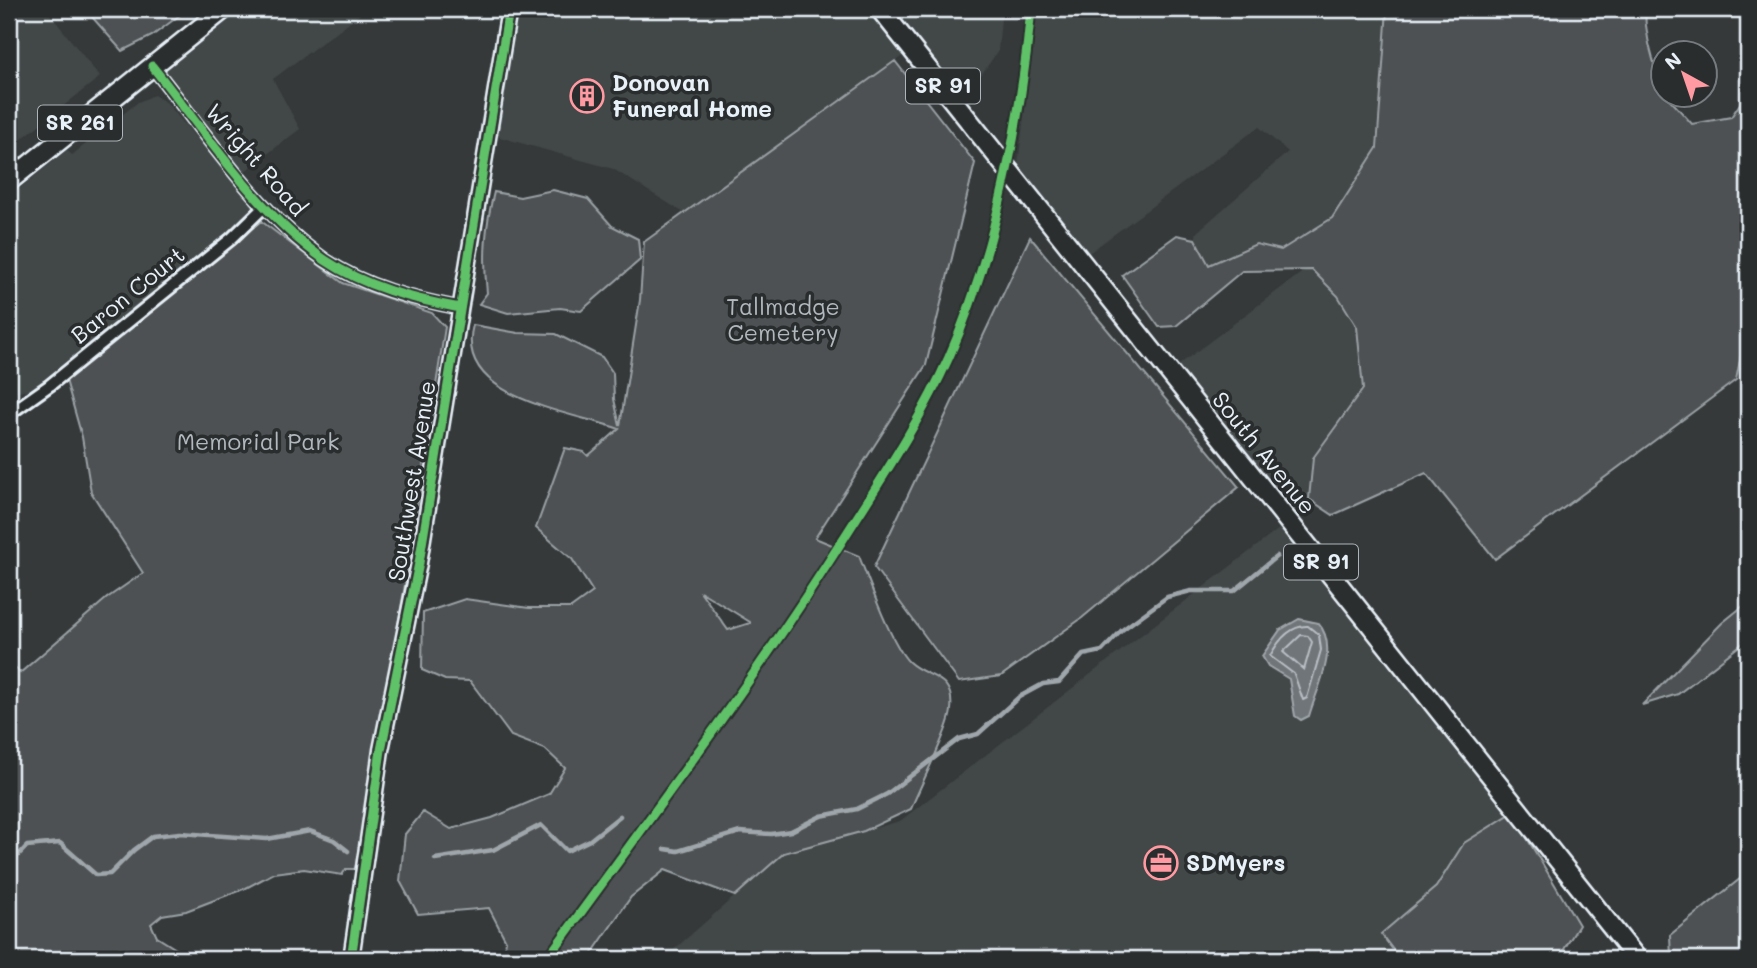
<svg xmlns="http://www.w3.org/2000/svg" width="1757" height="968" font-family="Mali,sans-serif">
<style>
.built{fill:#424647}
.green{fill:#4d5152;stroke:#9aa1a5;stroke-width:2;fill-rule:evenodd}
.water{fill:#707579;stroke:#a0a7ac;stroke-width:2}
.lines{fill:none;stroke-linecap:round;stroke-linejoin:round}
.shore{stroke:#b8bfc5;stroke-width:2}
.stream{stroke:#a0a7ac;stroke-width:4.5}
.minor-casing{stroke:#e8f1f8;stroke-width:16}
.tertiary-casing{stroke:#e8f1f8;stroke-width:19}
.primary-casing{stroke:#e8f1f8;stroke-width:23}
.minor{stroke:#2a2d2e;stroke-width:10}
.tertiary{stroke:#2a2d2e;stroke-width:14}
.primary{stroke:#2a2d2e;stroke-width:18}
.cycleway-casing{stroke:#2a2d2e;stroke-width:13}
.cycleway{stroke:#61c268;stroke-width:9}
.labels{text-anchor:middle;stroke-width:7;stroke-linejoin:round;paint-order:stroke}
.shield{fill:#2a2d2e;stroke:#afb6bb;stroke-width:2}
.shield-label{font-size:21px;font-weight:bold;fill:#e8f1f8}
.poi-label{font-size:23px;font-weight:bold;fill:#e8f1f8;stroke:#2a2d2e;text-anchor:start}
.street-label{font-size:23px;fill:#e8f1f8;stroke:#2a2d2e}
.park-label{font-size:23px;fill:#b2b9be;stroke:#2a2d2e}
</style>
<rect width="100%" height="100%" fill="#35393a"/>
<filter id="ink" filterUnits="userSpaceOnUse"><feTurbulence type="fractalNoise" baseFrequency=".0143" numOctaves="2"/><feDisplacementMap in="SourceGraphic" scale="14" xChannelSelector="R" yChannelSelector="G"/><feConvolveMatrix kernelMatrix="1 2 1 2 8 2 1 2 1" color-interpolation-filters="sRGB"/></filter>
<g filter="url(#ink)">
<path class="built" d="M 9,9 L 46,9 L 100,77 L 9,149 Z
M 224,9 L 367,9 L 273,79 L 300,129 L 240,175 L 152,66 Z
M 515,9 L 873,9 L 908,52 L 684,213 L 613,169 L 496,136 Z
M 890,9 L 1002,9 L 998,51 L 963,101 Z
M 1037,9 L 1387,9 L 1377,147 L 1332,218 L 1281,250 L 1256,244 L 1209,265 L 1195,239 L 1197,232 L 1288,152 L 1259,127 L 1089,253 L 1018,165 Z
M 154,95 L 167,103 L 197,139 L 264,207 L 172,286 L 168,281 L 35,386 L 27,391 L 9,390 L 9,197 L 67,150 L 72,155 L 138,102 Z
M 1312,269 L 1338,296 L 1357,327 L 1363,389 L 1313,458 L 1309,499 L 1291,517 L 1172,370 L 1305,270 Z
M 1284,525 L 1512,813 L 1464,843 L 1436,887 L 1381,934 L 1400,959 L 663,959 L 784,853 L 900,821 Z"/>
<path class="green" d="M 85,9 L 188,9 L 152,36 L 122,51 Z
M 1387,9 L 1645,9 C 1645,42 1656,65 1662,94 L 1666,95 L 1692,124 L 1731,117 L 1748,92 L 1748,321 L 1736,380 L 1495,559 L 1426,473 L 1333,515 L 1309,499 L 1313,458 L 1363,389 L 1357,327 L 1338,296 L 1312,270 L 1242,271 L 1176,326 L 1159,327 L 1122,275 L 1177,235 L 1195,239 L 1209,265 L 1256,244 L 1281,250 L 1332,218 L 1377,148 Z
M 895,61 L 975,163 L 926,365 L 815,538 L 859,556 C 869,581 891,644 909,662 C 927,679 955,674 951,710 C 950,728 919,788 911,809 L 864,831 L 784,853 L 735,896 L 665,870 L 631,897 L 588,959 L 503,959 L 506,941 L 489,908 L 418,914 L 400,881 L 405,834 L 423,812 L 451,829 L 492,818 L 549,794 L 565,768 L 545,749 L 511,736 L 470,681 L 445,680 L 422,670 L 423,613 L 465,599 L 529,608 L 571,608 L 593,592 L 572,559 L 536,528 L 565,448 L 584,452 L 588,456 L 619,429 C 573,412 453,399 473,325 L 518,333 L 556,334 L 602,357 L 613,373 L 614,399 L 620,426 L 640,300 L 644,242 ZM 700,591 L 750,622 L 750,623 L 728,630 Z
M 553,190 L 588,199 L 612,226 L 638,239 L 640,260 L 581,311 L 560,308 L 508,313 L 479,304 L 487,293 C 483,257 485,227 494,192 L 520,197 Z
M 261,221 L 343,283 L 432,313 L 445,327 L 404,591 L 355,869 L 346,869 L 342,875 L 304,869 L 274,873 L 246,888 L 186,911 L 162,915 L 151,924 L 157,937 L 176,949 L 175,959 L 120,948 L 98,959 L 9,959 L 9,660 L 20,673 L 107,598 L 143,573 L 91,492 L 82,437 L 66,380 Z
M 1030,237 L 1239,487 L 1082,618 L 1001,676 L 959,682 L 874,567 Z
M 1748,602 L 1748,639 L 1678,694 L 1642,705 L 1722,623 Z
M 1512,813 L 1579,925 L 1558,959 L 1400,959 L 1381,934 L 1436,887 L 1464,843 Z
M 1748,868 L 1748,959 L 1671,959 L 1670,935 L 1741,878 Z"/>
<path class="water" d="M 1299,619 L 1318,623 C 1340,647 1317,688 1309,716 L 1301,720 L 1295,716 L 1289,679 L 1268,666 L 1262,656 L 1280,630 Z"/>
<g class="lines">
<path class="shore" d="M 1308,626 L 1319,635 L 1321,650 L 1307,698 L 1303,700 L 1294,674 L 1270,656 C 1278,641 1290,625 1308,626 Z
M 1301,635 L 1308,636 L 1312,642 L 1304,670 L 1283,652 Z"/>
<path class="stream" d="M 665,849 L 678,851 L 740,832 L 771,834 L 791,831 L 821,816 L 857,809 L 887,794 L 959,739 L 978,734 L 1019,697 L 1043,684 L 1059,682 L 1083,655 L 1102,651 L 1122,630 L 1167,597 L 1191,591 L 1234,591 L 1277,556
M 435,859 L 493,850 L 541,825 L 567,851 L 590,840 L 620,816
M 9,865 L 27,846 L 60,843 L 96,875 L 110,874 L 134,850 L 153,836 L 180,833 L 267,839 L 310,831 L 334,840 L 348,851"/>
<defs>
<path id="minor" d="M 152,66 C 205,132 255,211 325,260 C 365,287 413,299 460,308
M 9,414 L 50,385 L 231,239 L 264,207"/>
<path id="tertiary" d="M 351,959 L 381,750 L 419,563 L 509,9"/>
<path id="primary" d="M 880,9 L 1637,959
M 9,181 L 224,9"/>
</defs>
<use href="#minor" class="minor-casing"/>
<use href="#tertiary" class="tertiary-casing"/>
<use href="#primary" class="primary-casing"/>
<use href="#minor" class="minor"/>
<use href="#tertiary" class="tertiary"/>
<use href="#primary" class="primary"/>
<defs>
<path id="cycleway" d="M 152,66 C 205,132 255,211 325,260 C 365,287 413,299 460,308
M 351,959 L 381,750 L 419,563 L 509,9
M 547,959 C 647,821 751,685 842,541 C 880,481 920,422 949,357 C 995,254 1021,121 1031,9"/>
</defs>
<use href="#cycleway" class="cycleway-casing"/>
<use href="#cycleway" class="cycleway"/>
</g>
</g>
<defs>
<symbol id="building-ring" viewBox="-11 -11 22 22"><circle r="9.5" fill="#2a2d2e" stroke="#ff9aa2" stroke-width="1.5"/><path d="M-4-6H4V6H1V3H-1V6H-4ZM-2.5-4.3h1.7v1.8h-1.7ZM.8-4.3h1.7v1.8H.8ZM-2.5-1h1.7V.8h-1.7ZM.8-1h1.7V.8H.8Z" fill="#ff9aa2"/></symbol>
<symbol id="office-ring" viewBox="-11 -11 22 22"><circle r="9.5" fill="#2a2d2e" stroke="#ff9aa2" stroke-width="1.5"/><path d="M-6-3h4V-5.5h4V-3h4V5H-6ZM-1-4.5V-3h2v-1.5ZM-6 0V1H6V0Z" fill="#ff9aa2"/></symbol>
</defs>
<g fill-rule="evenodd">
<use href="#building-ring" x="568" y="77" width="38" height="38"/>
<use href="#office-ring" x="1142" y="844" width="38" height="38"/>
</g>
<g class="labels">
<g class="shield">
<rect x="906" y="68.5" width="74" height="35" rx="5"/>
<rect x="38" y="105.5" width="84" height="35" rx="5"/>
<rect x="1284" y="544.5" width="74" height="35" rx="5"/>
</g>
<g class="shield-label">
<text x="943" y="93">SR 91</text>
<text x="80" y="130">SR 261</text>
<text x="1321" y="569">SR 91</text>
</g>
<g class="poi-label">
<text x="612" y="91">Donovan<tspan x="612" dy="26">Funeral Home</tspan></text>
<text x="1186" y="871">SDMyers</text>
</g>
<g class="street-label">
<text transform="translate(256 160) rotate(49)" y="8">Wright Road</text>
<text transform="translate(128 295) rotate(-39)" y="8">Baron Court</text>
<text transform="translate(1264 453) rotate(51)" y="8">South Avenue</text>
<text transform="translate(412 481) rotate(-81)" y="8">Southwest Avenue</text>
</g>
<g class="park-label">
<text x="783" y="315">Tallmadge<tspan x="783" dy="26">Cemetery</tspan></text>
<text x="258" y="450">Memorial Park</text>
</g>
</g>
<rect width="1757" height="968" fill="none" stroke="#2a2d2e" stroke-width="35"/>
<rect x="18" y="18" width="1722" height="933" fill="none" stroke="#e8f1f8" stroke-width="2.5" filter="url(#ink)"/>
<g transform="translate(1684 74) rotate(320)"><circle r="33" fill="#2a2d2e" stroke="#767b7f" stroke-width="2"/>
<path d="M0-5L12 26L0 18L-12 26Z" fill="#ff9aa2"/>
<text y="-10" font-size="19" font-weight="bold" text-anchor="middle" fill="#e8f1f8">N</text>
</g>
</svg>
